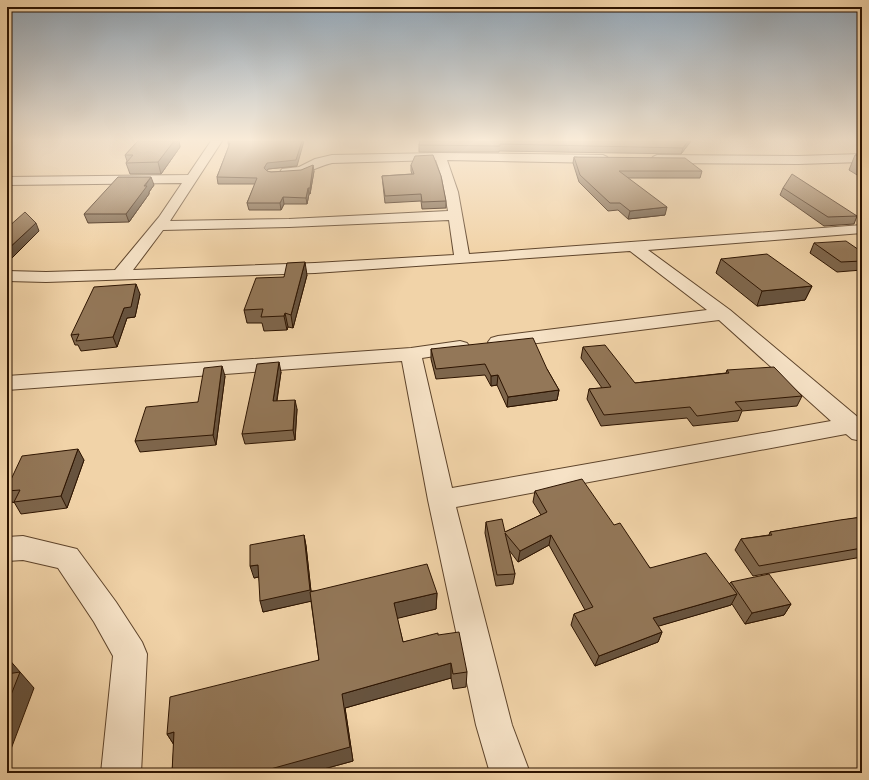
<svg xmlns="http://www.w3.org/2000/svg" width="869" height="780" font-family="Cardo,serif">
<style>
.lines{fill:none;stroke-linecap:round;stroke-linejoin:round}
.street-casing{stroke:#5e442b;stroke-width:2}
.street{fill:#f6e2c6;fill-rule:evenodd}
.wall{fill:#7e664c;stroke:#2d1401}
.shaded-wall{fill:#67533e;stroke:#2d1401}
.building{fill:#937758;stroke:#2d1401}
</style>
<rect width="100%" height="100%" fill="#f1d3a8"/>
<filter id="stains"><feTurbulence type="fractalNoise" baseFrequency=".005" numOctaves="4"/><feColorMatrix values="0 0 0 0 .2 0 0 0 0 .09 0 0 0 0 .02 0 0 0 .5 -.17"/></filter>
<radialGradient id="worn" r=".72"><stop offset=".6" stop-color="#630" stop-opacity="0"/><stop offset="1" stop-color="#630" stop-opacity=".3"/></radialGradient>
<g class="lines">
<defs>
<path id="street" d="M 211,141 L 222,141 L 170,221 L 289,219 L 448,211 L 442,178 L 436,160 L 332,163 C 314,167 301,179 282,175 L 280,172 L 282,169 L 299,167 L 315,159 L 332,155 L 440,153 L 603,155 L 607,157 L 609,159 L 607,161 L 603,163 L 447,160 L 458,192 L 469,254 L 862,225 L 862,233 L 648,250 L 730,310 L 860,419 L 862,422 L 862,441 L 852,439 L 846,434 L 456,507 L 512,725 L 530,773 L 490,773 L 476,725 L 428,500 L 402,361 L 7,390 L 7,376 L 411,348 L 460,341 L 467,343 L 470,347 L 467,351 L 422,358 L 452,488 L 831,421 L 719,320 L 498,348 L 491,346 L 488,342 L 491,338 L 498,336 L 707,310 L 630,251 L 315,273 L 46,282 L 7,281 L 7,271 L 46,272 L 115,270 L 159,217 L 182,183 L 7,185 L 7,177 L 188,175 ZM 449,220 L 454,255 L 315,263 L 133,270 L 163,230 L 289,227 Z
M 862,154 L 862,162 L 798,164 L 657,163 L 653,161 L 651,159 L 653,157 L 657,155 L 798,156 Z
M 23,536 L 77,549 L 116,602 L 142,642 L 147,654 L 141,773 L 101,773 L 113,656 L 94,622 L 58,568 L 23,560 L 7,561 L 7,537 Z"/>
</defs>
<use href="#street" class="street-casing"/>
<use href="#street" class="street"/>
</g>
<path class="wall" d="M 138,141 L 179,141 L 180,147 L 161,174 L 130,174 L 126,163 L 127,161 L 125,155 Z
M 420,141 L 691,141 L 681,154 L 499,151 L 499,152 L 419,152 L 419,145 Z
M 228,143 L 297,166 L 268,169 L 266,171 L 271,172 L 314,171 L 310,194 L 309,194 L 307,204 L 284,204 L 281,210 L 249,210 L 247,203 L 255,184 L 218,184 L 217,177 L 229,146 Z
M 862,154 L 862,178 L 849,170 L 855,155 Z
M 574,157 L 702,171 L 700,178 L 628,178 L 665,215 L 628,219 L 618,210 L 608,211 L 579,182 L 573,163 Z
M 411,165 L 446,201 L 446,208 L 422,209 L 421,201 L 385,203 L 382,176 L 412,174 L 411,171 Z
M 154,185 L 149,192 L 149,194 L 129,222 L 88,223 L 84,214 Z
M 783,188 L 857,216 L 854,224 L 824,226 L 780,195 Z
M 814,243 L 862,252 L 862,270 L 837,272 L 810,253 Z
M 721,259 L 812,286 L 805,300 L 757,306 L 716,273 Z
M 307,275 L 293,328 L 288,327 L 287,330 L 264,331 L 262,323 L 247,323 L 244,310 L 284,277 Z
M 140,294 L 135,317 L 127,318 L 117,347 L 81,351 L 78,345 L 75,345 L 71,335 Z
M 583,347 L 635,383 L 726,373 L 727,370 L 802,396 L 797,406 L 742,411 L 738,421 L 693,426 L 687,418 L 601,426 L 587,399 L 589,389 L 602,388 L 581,358 Z
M 431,349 L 547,369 L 559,390 L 557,400 L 507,407 L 497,385 L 491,386 L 485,375 L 436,379 L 431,359 Z
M 281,372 L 277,401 L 297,409 L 295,440 L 245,444 L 242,434 Z
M 225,376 L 216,445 L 140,452 L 135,441 L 198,402 Z
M 84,460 L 67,508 L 21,514 L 14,502 L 13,503 L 7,494 L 7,488 Z
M 535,491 L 614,525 L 650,568 L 729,584 L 731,582 L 791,604 L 784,615 L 745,624 L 732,604 L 731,605 L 658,626 L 662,632 L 658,642 L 595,666 L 571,625 L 574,614 L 585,610 L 549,545 L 518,562 L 509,550 L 515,574 L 513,584 L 496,586 L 485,533 L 486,522 L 505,532 L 541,515 L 533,502 Z
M 862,517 L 862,557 L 753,576 L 735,550 L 741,539 L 769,535 L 770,532 Z
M 304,535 L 306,546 L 311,591 L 437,593 L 436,609 L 397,618 L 403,642 L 438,635 L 467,672 L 466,687 L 453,689 L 451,678 L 345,708 L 353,761 L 309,773 L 172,773 L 174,745 L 167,734 L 319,660 L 311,601 L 263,612 L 259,577 L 254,578 Z"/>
<path class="shaded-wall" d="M 174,141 L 179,141 L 180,147 L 161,174 L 158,162 Z
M 302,141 L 304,141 L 297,166 L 268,169 L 265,174 L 264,168 L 267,163 Z
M 688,141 L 691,141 L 681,154 L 683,148 Z
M 313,165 L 314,171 L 310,194 L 310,188 Z
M 151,177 L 154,185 L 149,192 L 149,194 L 129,222 L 126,214 Z
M 308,188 L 309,194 L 307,204 L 306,198 Z
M 283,197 L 284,204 L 281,210 L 280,203 Z
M 667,207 L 665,215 L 628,219 L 630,211 Z
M 36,223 L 39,231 L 7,263 L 7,250 Z
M 305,262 L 307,275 L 293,328 L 291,315 Z
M 136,284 L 140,294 L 135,317 L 127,318 L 117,347 L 113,337 L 124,308 Z
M 812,286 L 805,300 L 757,306 L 762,291 Z
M 285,313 L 288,327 L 287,330 L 284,316 Z
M 279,362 L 281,372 L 275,411 L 273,401 Z
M 222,366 L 225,376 L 216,445 L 213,435 Z
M 498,375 L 497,385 L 491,386 L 491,376 Z
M 559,390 L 557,400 L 507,407 L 508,397 Z
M 295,400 L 297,409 L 295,440 L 293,430 Z
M 78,449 L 84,460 L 67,508 L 61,496 Z
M 304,535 L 306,546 L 312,601 L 263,612 L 260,601 Z
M 551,535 L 549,545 L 518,562 L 520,551 Z
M 258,565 L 262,576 L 254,578 L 250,566 Z
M 437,593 L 436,609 L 395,619 L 394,603 Z
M 737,594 L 731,605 L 649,629 L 653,618 Z
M 791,604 L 784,615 L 745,624 L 752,613 Z
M 662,632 L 658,642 L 595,666 L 599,656 Z
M 7,657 L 34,688 L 8,757 L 7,756 Z
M 451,663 L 451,678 L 345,708 L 353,761 L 309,773 L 256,773 L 342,694 Z
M 174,732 L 176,748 L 167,734 Z"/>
<path class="building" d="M 138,141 L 174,141 L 158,162 L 126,163 L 133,155 L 125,155 Z
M 228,141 L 302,141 L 296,160 L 267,163 L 264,168 L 267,171 L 271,172 L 301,170 L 313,165 L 310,188 L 308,188 L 306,198 L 283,197 L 280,203 L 247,203 L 257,178 L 217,177 L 230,143 L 228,143 Z
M 420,141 L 688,141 L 683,148 L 500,144 L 500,146 L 419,145 Z
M 862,154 L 862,158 L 855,155 Z
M 433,155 L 441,176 L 446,201 L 422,202 L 421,194 L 385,196 L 382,176 L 414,174 L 411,165 L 415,156 Z
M 574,157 L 685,158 L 702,171 L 619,171 L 667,207 L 630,211 L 620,203 L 610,203 L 580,175 Z
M 792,174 L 857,216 L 828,217 L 783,188 Z
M 118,177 L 151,177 L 144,186 L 147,186 L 126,214 L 84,214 Z
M 25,212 L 36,223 L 7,250 L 7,228 Z
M 846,241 L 862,252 L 862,261 L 841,262 L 814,243 Z
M 767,254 L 812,286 L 762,291 L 721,259 Z
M 305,262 L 291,315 L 285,313 L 284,316 L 261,317 L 263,309 L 244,310 L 256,278 L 284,277 L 287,263 Z
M 136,284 L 131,307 L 124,308 L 113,337 L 76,341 L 79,334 L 71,335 L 94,287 Z
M 533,338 L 547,369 L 559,390 L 508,397 L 498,375 L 491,376 L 485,364 L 436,369 L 431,349 Z
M 605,345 L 635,383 L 729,373 L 727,370 L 774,367 L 802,396 L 735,402 L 742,410 L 697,416 L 690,407 L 604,415 L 589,389 L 611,387 L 583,347 Z
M 279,362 L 273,401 L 295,400 L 293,430 L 242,434 L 257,364 Z
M 222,366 L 213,435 L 135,441 L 146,407 L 198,402 L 204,368 Z
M 78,449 L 61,496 L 14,502 L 20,490 L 7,491 L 7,488 L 22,456 Z
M 582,479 L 614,525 L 620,523 L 650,568 L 706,553 L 737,594 L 653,618 L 662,632 L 599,656 L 574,614 L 593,607 L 551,535 L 520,551 L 505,533 L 515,574 L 497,575 L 486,522 L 502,519 L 505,532 L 547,512 L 535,491 Z
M 862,517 L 862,548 L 759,566 L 741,539 L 772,535 L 770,532 L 840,520 Z
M 304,535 L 310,590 L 260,601 L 258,565 L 250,566 L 250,545 Z
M 427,564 L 437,593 L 394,603 L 403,642 L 438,633 L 438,635 L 459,632 L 467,672 L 453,674 L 451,663 L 342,694 L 350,747 L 256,773 L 172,773 L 174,732 L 167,734 L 170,697 L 319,660 L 310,592 Z
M 769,574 L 791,604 L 752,613 L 731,582 Z
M 20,672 L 7,705 L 7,674 Z"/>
<linearGradient id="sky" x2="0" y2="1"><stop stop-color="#91a6b8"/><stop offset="0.56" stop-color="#f9ebd8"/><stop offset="1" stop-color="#f9ebd8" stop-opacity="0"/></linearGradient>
<rect width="869" height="250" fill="url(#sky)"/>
<rect width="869" height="780" fill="none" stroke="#f1d3a8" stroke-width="24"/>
<rect x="8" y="8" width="853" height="764" fill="none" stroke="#2d1401" stroke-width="2"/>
<rect x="12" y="12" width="845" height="756" fill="none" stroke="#2d1401"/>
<rect width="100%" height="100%" filter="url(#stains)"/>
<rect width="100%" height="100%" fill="url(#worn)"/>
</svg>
